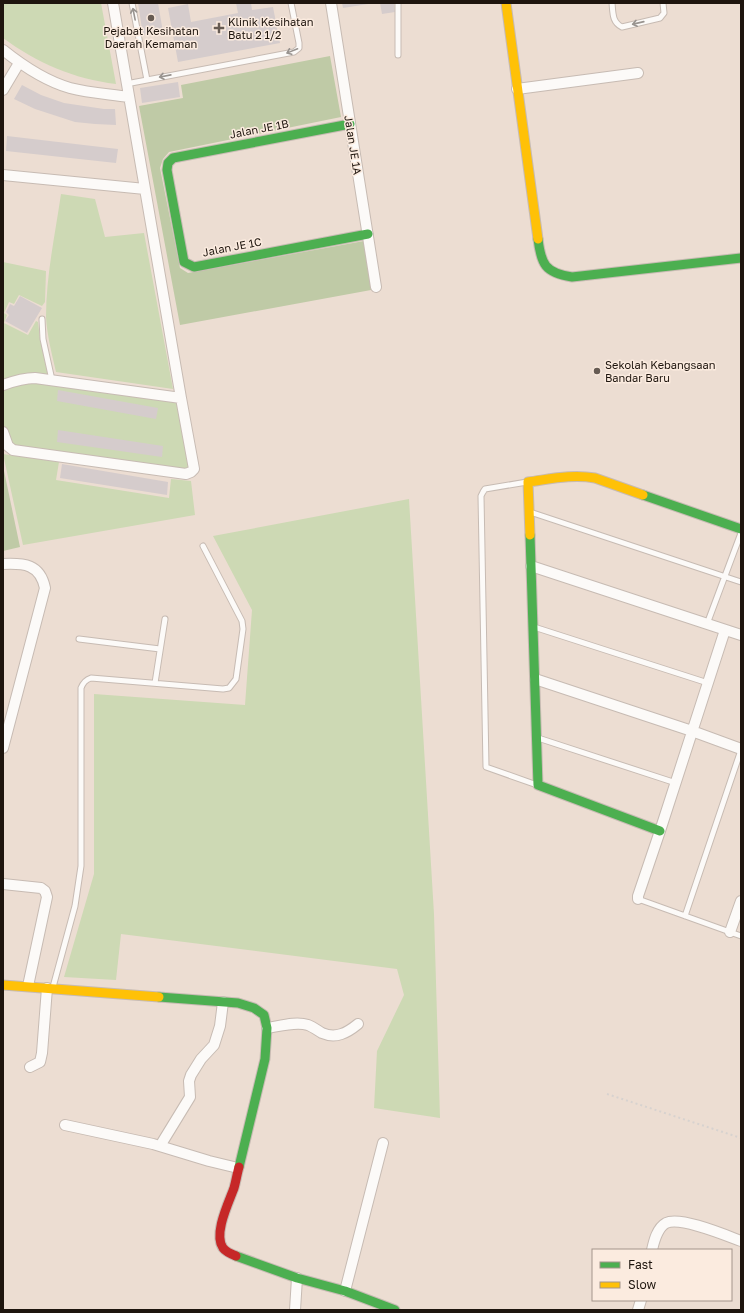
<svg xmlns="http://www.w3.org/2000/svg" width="744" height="1313" font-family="'Golos Text',sans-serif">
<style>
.green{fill:#cdd9b4}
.forest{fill:#bfcaa6}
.building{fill:#d5cccc}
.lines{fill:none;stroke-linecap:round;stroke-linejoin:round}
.lane-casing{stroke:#c7bbb3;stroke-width:7}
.street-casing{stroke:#c7bbb3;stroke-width:12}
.fast-casing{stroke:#c7bbb3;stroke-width:11}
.slow-casing{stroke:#c7bbb3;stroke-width:11}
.jam-casing{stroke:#c7bbb3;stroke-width:11}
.path{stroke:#d7d2cf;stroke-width:2;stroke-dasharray:2 3;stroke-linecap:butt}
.lane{stroke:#fcfaf8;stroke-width:5}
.street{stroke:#fcfaf8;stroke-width:10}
.fast{stroke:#4caf50;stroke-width:9}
.slow{stroke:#ffc107;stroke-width:9}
.jam{stroke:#c62828;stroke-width:9}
.oneway{stroke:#98938f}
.poi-dot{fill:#665b53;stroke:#fbebdf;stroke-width:1.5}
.labels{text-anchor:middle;stroke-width:3;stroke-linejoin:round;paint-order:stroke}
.poi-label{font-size:11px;fill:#1e150e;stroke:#fbebdf;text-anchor:start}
.street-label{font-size:11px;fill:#1e150e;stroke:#fbebdf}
</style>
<rect width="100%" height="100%" fill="#ecddd2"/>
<path class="green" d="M 3,3 L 101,3 L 116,84 C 74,79 37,63 3,38 Z
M 61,194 L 95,199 L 105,237 L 144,233 L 173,389 L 56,372 C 52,354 47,336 46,317 C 46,276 55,235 61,194 Z
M 3,262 L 46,271 L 45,302 L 42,306 L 19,295 L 14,304 L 9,302 L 4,313 L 7,315 L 4,323 L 28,335 L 36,321 L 38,322 L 40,339 L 48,376 L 3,382 Z
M 27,381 L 178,401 L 191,467 L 188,470 L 14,448 C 12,446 10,443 8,440 C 1,427 3,403 3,388 Z
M 3,454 L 59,462 L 56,480 L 169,498 L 171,479 L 191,481 L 195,515 L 23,545 Z
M 409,499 L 434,914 L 440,1118 L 374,1108 L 377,1051 L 404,995 L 397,969 L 121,934 L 116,980 L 64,977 L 94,874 L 94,694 L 245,705 L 252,610 L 213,536 Z"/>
<path class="forest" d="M 330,56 L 341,117 L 169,152 L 163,159 L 160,168 L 180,268 L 188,273 L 364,241 L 371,290 L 180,325 L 139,106 L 183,98 L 181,85 Z
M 3,466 L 20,547 L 3,551 Z"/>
<path class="building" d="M 138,3 L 158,3 L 163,32 L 143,35 Z
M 236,3 L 251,3 L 252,10 L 273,7 L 280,43 L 178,62 L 168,8 L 188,4 L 191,22 L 238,13 Z
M 342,3 L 368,3 L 368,4 L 343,8 Z
M 380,3 L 394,3 L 395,12 L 382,14 Z
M 178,82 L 180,97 L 142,103 L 140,88 Z
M 22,85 L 41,95 L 64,103 L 104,109 L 115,109 L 116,125 L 95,124 L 75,122 L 35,109 L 14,99 Z
M 7,136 L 118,149 L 116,163 L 6,151 Z
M 20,296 L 42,308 L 27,333 L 5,321 L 9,315 L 6,312 L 10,304 L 14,306 Z
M 58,390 L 158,408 L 156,419 L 57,401 Z
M 58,430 L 163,446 L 162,457 L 57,442 Z
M 62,464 L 168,482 L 167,495 L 60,478 Z"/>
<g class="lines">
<defs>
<path id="lane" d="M 132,3 L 147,80
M 398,3 L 398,55
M 612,3 C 613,13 612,22 622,27 L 660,18 L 664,13 L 663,3
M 126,84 L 294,52 L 299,48 L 299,43 L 291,3
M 42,319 L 43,339 L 52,380
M 527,482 L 485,489 L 483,492 L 481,496 L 486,767 L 537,785
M 530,512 L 741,582
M 707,624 L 741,533
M 534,627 L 708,683
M 79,639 L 160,649
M 155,683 L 165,619
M 538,738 L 676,783
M 638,899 L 741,936
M 685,916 L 741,750
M 53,987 L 75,906 L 81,866 L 81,688 C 83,683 85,680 91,678 L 223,689 L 229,688 L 236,679 L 243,629 L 242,621 L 203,546"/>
<path id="street" d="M 113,3 L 181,398
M 331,3 L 376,287
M 3,50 C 23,66 45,81 70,88 C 89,93 109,94 129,97
M 517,89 L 638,73
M 3,90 L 19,63
M 3,175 L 145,189
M 3,385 C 14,381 23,378 35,378 L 181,398 L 194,469 L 191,472 L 186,474 L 13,450 L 8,446 L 3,432
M 3,564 C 24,563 40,564 45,588 L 3,748
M 531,566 L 741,635
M 535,679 L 692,731 L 741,749
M 3,884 L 41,888 L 45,891 L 47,897 L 28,986
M 638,899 L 638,896 L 660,831 L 725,630
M 730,932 L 741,901
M 267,1028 C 280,1026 296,1021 308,1025 C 313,1027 317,1030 322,1033 C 336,1039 347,1033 358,1024
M 30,1067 L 40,1062 L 42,1053 L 47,988
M 65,1125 L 153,1144 L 209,1161 L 238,1168
M 160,1146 L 190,1097 L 189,1081 L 191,1075 L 201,1059 L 214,1045 L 220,1026 L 223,1002
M 652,1250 C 654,1241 657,1228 666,1223 C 680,1216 725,1235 741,1241
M 345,1291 L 383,1143
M 295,1310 L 297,1278
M 638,1310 L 641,1300"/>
<path id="fast" d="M 350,124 L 173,158 L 168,163 L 167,170 L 184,262 L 194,267 L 368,234
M 538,239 C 541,264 545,273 572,277 L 741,258
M 643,495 L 741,529
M 530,535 L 538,785 L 660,831
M 159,997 L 238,1003 L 254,1008 L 264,1015 L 267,1028 L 265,1059 L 239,1167
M 236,1256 L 297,1278 L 345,1291 L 395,1310"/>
<path id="slow" d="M 506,3 L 538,239
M 530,535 L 528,482 C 551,479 572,474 595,478 L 643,495
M 3,985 L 159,997"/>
<path id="jam" d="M 236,1256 C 231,1254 226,1252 223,1248 C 213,1234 229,1202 234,1188 C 236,1181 237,1174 239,1167"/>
</defs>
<use href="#lane" class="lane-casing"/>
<use href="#street" class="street-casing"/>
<use href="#fast" class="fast-casing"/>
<use href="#slow" class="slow-casing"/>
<use href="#jam" class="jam-casing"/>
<path class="path" d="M 607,1094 L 741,1138"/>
<use href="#lane" class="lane"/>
<use href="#street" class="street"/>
<use href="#fast" class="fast"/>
<use href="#slow" class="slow"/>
<use href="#jam" class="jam"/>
</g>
<defs><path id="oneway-shaft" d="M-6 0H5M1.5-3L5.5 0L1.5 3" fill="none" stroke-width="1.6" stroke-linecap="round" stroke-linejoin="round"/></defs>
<g class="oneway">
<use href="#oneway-shaft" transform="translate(134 14) rotate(-101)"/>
<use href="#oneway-shaft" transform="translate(638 23) rotate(167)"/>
<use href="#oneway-shaft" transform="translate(292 51) rotate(158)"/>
<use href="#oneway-shaft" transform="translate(165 76) rotate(169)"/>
</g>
<g class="poi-dot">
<circle cx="151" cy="18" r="4"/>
<path d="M217 22h4v4h4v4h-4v4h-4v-4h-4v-4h4z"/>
<circle cx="597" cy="371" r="4"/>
</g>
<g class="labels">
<g class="poi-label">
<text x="228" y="26">Klinik Kesihatan<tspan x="228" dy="13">Batu 2 1/2</tspan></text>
<text x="151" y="35" text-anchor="middle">Pejabat Kesihatan<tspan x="151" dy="13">Daerah Kemaman</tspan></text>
<text x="605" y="369">Sekolah Kebangsaan<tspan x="605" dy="13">Bandar Baru</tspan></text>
</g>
<g class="street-label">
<text transform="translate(259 129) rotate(-11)" y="4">Jalan JE 1B</text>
<text transform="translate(353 145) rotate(81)" y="4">Jalan JE 1A</text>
<text transform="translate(232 247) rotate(-11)" y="4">Jalan JE 1C</text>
</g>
</g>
<rect width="744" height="1313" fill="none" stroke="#1e150e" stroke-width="8"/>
<rect x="592" y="1249" width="140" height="52" fill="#fbebdf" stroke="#a3958b"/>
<rect x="600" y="1262" width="20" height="6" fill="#4caf50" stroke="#a3958b"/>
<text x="628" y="1269" font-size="12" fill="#1e150e">Fast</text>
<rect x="600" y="1282" width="20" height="6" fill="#ffc107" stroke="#a3958b"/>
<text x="628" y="1289" font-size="12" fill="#1e150e">Slow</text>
</svg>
